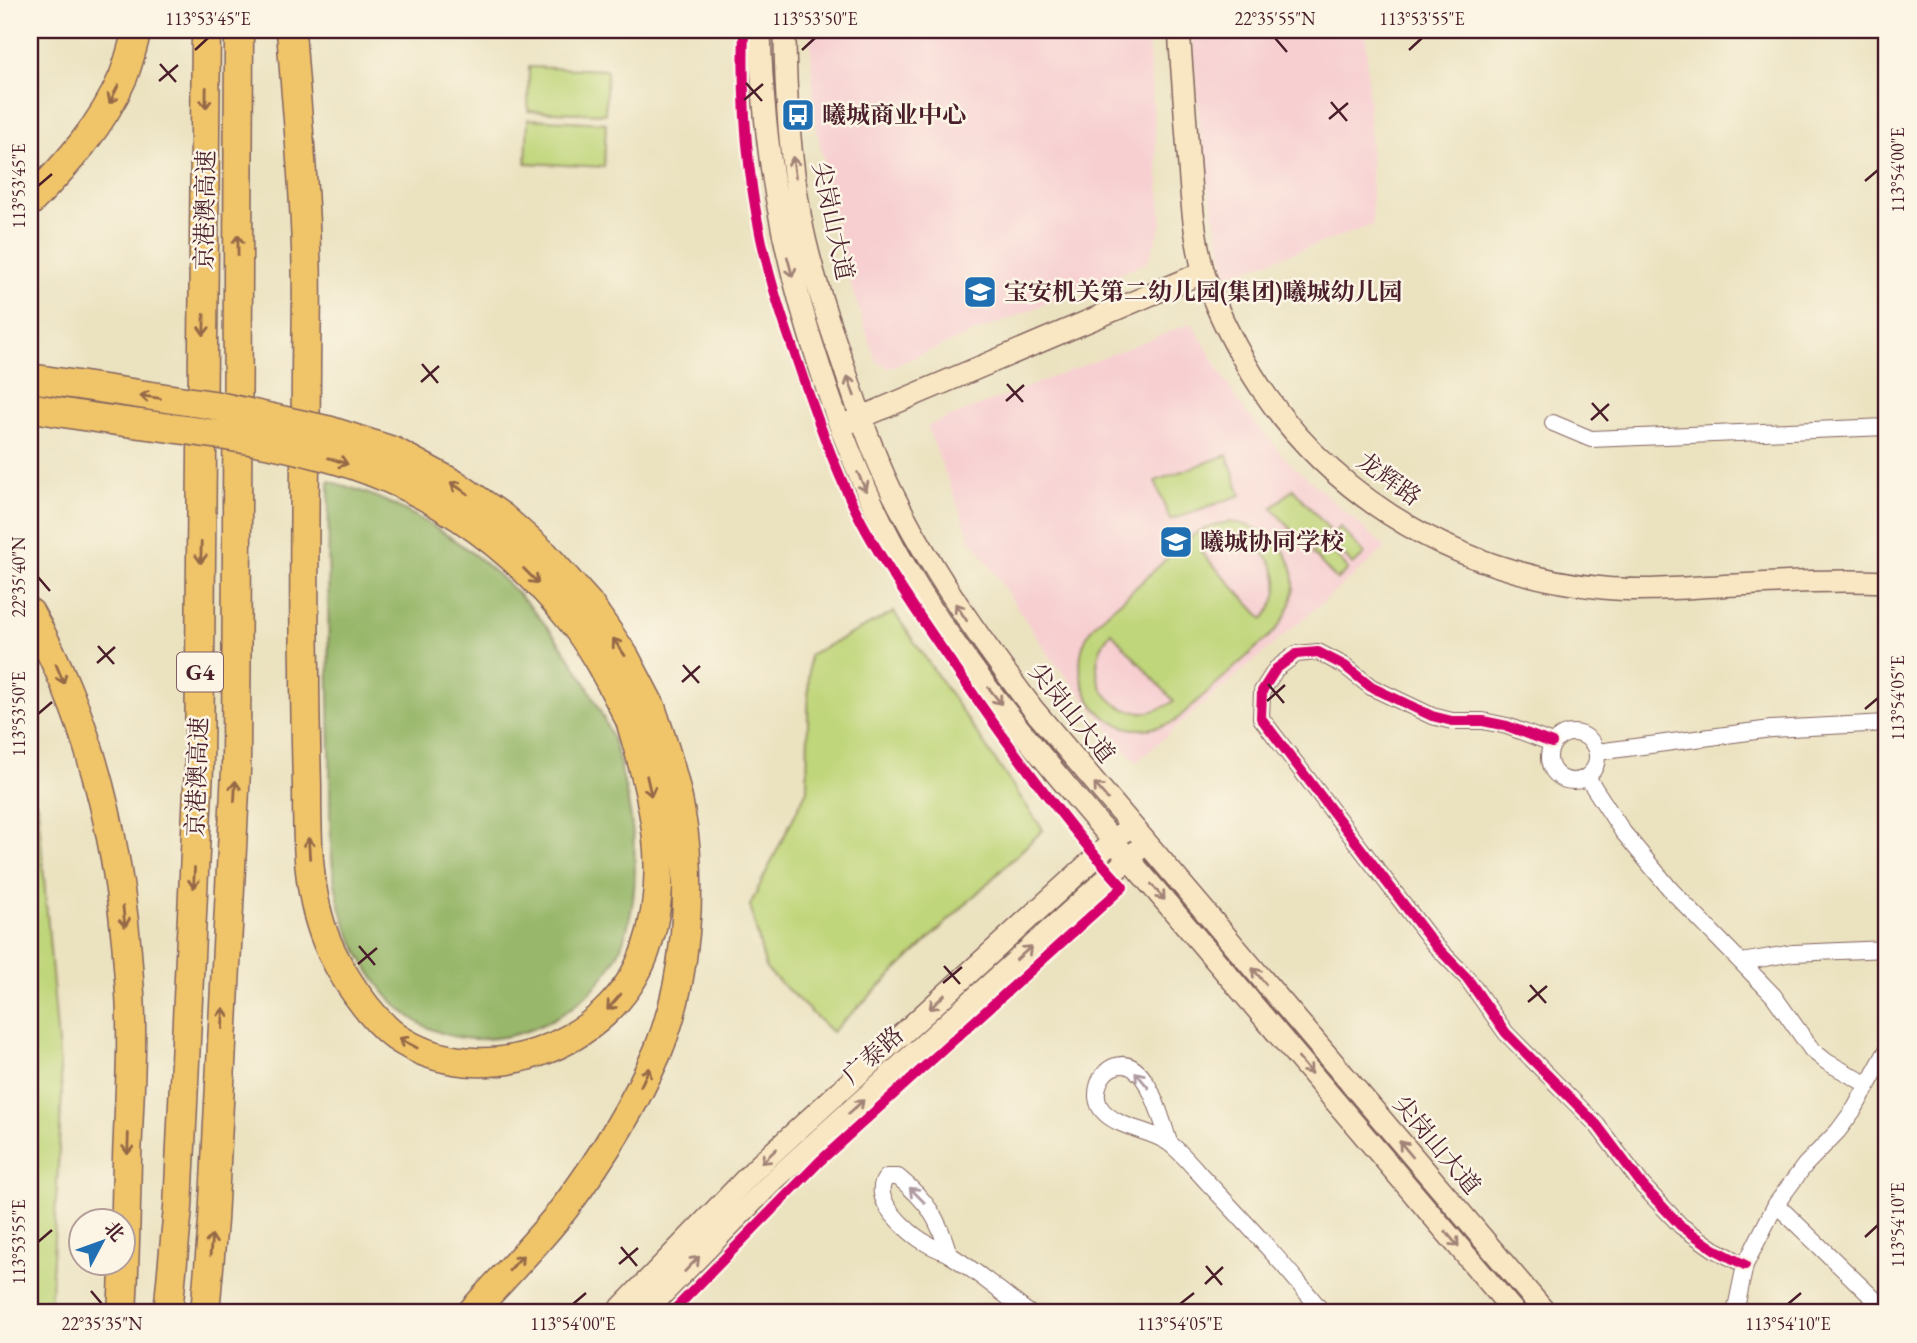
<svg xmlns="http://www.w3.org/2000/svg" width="1917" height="1343" font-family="'EB Garamond','Noto Serif SC',serif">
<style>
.built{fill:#f7cfd1}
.green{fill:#c0d67a;stroke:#857a52;stroke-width:2;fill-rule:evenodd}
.forest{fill:#98b76a;stroke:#716b4a;stroke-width:2}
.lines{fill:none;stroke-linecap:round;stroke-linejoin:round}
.street-casing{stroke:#82635f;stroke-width:18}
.secondary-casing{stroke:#82635f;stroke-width:24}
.highway-casing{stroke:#82635f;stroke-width:31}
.street{stroke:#fff;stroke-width:16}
.secondary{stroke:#f9e7c3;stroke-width:21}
.highway{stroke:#f0c469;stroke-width:28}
.highway-bridge-casing{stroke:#82635f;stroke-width:31;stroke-linecap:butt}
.highway-bridge{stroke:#f0c469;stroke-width:28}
.cycleway-casing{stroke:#fcf5e5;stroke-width:15}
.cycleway{stroke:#d6006c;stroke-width:10}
.oneway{stroke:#956947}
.oneway2{stroke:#a28377}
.oneway3{stroke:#ae9aa0}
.ticks{fill:none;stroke:#4a1f2b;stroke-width:2.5}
.labels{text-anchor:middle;stroke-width:5;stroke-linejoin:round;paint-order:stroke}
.shield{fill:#fcf5e5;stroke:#7f5f63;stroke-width:2}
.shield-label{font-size:23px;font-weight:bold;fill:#4a1f2b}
.poi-label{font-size:24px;font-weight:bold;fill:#4a1f2b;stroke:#fcf5e5;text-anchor:start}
.street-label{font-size:24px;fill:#4a1f2b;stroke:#fcf5e5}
.neatline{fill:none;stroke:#4a1f2b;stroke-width:2.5}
.ticks-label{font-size:18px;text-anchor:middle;fill:#4a1f2b}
</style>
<rect width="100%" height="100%" fill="#fcf5e5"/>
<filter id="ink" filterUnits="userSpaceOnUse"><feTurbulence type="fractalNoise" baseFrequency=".0143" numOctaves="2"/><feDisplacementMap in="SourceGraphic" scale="14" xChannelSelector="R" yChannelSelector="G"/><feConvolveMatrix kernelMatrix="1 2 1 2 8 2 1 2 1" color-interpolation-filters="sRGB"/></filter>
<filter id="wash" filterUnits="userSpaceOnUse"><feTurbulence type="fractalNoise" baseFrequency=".00686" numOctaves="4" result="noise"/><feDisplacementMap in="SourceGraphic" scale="28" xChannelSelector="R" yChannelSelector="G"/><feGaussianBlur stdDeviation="1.57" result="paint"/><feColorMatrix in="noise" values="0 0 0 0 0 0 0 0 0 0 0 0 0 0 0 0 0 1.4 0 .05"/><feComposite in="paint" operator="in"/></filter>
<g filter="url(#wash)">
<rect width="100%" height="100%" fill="#ebe2c0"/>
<path class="built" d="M 810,30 L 1147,30 L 1162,223 L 1148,262 L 888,368 L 876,361 L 845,268 L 815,119 Z
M 1192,30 L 1366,30 L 1373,225 L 1227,276 L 1202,155 Z
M 1192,323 L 1240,405 L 1288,461 L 1386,548 L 1136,762 L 1051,658 L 970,537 L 927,426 Z"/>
<path class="green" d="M 529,67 L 607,70 L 605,114 L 528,111 Z
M 528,119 L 606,123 L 604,167 L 526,163 Z
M 1227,455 L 1241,495 L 1170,520 L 1155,481 Z
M 1293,489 L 1329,529 L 1307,547 L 1272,508 Z
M 1230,522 C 1290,528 1314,585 1275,631 L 1174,722 C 1149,732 1124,733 1103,715 C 1079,695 1073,657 1090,631 C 1098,619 1111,610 1121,601 C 1144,580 1166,559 1189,538 C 1202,528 1214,524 1230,522 ZM 1230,539 C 1273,543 1293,586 1263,619 L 1200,551 L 1219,540 ZM 1111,632 L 1174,701 C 1124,737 1071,679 1111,632 Z
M 1340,527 L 1365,554 L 1353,565 L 1328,538 Z
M 1323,542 L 1348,569 L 1337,580 L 1312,553 Z
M 894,612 L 1043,830 L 832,1032 L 766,969 L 750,905 L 807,790 L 809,655 Z
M 30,791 L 38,806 L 62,1092 L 50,1313 L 30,1313 Z"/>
<path class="forest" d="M 329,481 C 344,486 361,490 376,497 C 480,541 563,624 608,728 C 618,749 622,774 627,797 C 637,845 640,897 622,944 C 592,1022 480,1070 409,1016 C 378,993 355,951 343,916 C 326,865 331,805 330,752 C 328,662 328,572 329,481 Z"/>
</g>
<g filter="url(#ink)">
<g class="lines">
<defs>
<path id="street" d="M 1553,423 L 1591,439 L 1887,427
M1549 757a24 24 0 1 1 48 0a24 24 0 1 1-48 0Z
M 1552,743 L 1507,726 L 1483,721 L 1452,721 L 1432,716 L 1371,687 L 1345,666 L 1318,652 L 1296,654 L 1276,669 L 1262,691 L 1261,718 L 1434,944 L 1467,978 L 1506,1033 L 1597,1125 L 1643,1186 L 1681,1226 L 1714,1249 L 1745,1265
M 1597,752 L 1771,729 L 1887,723
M 1587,777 L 1623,832 L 1671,890 L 1773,995 L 1812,1050 L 1827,1062 L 1868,1085
M 1742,962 L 1793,953 L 1887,949
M 1169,1142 C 1162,1122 1147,1056 1116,1066 C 1099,1071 1091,1096 1102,1110 C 1118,1129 1150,1129 1169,1143 C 1184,1154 1197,1172 1210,1185 C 1249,1226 1288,1268 1323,1313
M 1776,1204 L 1873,1298 L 1887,1308
M 949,1254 C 938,1217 927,1201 898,1177 L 887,1177 C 867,1197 908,1233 926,1243 C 933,1248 943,1250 950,1255 C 978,1272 1003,1294 1029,1313
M 1735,1313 L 1745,1265 L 1776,1204 L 1805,1165 L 1838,1131 L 1855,1108 L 1887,1050"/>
<path id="secondary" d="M 760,30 C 763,151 782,253 820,368 C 845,446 876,521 920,591 C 995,710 1092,815 1182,921 C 1293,1052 1404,1183 1515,1313
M 785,30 C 785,93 790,157 801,220 C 811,271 829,323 846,373 C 861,418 876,463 899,506 C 937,579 983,643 1033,709 L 1546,1313
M 1179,30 C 1182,71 1185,112 1188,153 C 1191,192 1193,231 1203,270 C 1211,297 1224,324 1237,348 C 1312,488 1447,572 1603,588 C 1635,591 1668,589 1700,587 C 1762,584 1825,579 1887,582
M 848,423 L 1204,272
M 616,1313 L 757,1167 L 1122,833
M 644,1313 L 772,1182 L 1138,850"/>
<path id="highway" d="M 291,30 C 296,103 304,177 306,250 C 308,292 306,334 306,376 C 305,474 303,571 305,668 C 305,708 306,747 307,786 C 307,838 307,894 327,942 C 340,973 369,1017 396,1037 C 481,1095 611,1047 645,952 C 673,871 653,798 630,720
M 30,202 C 67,164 102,126 123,77 C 129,62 133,45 137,30
M 30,613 C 93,723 121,852 129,979 C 134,1039 129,1099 127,1159 C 126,1211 125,1262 122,1313
M 168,1313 L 178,1208 L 199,768 L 206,30
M 205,1313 L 213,1221 L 236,770 L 239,30
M 471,1313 C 502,1278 537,1244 566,1206 C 602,1158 634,1106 658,1051 C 686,983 694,887 681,815 C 675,778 663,743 651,707"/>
</defs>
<use href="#street" class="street-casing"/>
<use href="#secondary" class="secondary-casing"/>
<use href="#highway" class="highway-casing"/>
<use href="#street" class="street"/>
<use href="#secondary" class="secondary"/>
<use href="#highway" class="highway"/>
<defs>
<path id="highway-bridge" d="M 30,378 L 213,405 L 331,431 L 393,451 L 456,485 L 502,517 L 545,555 L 588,603 L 625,657 L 651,707
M 30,407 C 127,426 227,430 323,456 C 422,482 507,539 571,620 C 595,650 612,686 630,720"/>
</defs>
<use href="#highway-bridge" class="highway-bridge-casing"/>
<use href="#highway-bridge" class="highway-bridge"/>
<defs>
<path id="cycleway" d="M 1552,743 L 1507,726 L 1483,721 L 1452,721 L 1432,716 L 1371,687 L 1345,666 L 1318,652 L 1296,654 L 1276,669 L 1262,691 L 1261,718 L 1434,944 L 1467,978 L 1506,1033 L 1597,1125 L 1643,1186 L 1681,1226 L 1714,1249 L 1745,1265
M 671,1313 L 820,1161 L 1123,887 C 1069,828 1022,764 976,698 C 940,646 903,594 871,539 C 842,489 822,432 803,378 C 794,351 784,324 776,297 C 750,210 741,120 744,30"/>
</defs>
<use href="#cycleway" class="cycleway-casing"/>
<use href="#cycleway" class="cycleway"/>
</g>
<defs><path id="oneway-shaft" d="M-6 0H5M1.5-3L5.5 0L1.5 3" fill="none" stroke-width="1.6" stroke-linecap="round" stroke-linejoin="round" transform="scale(1.75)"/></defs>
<g class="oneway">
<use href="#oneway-shaft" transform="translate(114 94) rotate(116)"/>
<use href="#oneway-shaft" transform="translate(206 98) rotate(91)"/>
<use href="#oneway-shaft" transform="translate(238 245) rotate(-90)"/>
<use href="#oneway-shaft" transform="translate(204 325) rotate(91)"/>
<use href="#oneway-shaft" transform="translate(150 397) rotate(-172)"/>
<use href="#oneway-shaft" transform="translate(338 461) rotate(18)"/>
<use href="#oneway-shaft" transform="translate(459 488) rotate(-147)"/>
<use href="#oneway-shaft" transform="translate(201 553) rotate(91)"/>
<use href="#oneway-shaft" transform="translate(531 576) rotate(45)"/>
<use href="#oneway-shaft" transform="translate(619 647) rotate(-125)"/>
<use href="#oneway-shaft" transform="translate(60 674) rotate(68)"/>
<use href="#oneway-shaft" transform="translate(649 786) rotate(77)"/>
<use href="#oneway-shaft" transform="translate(235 791) rotate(-87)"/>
<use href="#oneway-shaft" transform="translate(309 848) rotate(-94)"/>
<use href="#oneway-shaft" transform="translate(194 878) rotate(93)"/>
<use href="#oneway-shaft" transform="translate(124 917) rotate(84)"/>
<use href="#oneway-shaft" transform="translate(614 1002) rotate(131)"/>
<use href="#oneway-shaft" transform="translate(223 1018) rotate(-87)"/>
<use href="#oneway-shaft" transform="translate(408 1043) rotate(-152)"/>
<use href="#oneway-shaft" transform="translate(645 1077) rotate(-65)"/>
<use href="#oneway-shaft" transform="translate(128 1144) rotate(92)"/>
<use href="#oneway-shaft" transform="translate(211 1245) rotate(-85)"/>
<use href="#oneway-shaft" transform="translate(516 1263) rotate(-48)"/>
</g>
<g class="oneway2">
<use href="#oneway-shaft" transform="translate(794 167) rotate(-98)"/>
<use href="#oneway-shaft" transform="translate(790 267) rotate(75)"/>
<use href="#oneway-shaft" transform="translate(851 386) rotate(-109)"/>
<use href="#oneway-shaft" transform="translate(862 482) rotate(65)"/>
<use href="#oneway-shaft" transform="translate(961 612) rotate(-123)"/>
<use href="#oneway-shaft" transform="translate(995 696) rotate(52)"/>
<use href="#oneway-shaft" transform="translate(1101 791) rotate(-130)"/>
<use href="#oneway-shaft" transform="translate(1158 892) rotate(50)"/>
<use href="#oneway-shaft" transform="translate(1024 953) rotate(-42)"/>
<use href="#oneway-shaft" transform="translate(1259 976) rotate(-130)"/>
<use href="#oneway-shaft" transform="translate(937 1002) rotate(137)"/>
<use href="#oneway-shaft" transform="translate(1305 1066) rotate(50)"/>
<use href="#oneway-shaft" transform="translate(856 1107) rotate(-42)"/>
<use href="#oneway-shaft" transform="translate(1406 1149) rotate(-130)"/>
<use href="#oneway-shaft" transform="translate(769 1156) rotate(137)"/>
<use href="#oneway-shaft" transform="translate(1452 1239) rotate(50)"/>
<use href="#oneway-shaft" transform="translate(692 1264) rotate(-46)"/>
</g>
<g class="oneway3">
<use href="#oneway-shaft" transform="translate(1142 1080) rotate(-130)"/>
<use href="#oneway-shaft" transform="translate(917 1195) rotate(-135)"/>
</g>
</g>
<path class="ticks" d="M 1275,38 L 1287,52M 195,50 L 208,38M 802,50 L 815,38M 1409,50 L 1422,38M 160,64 L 176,82M 159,81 L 178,65M 746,83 L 762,101M 744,100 L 763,84M 1331,102 L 1347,121M 1329,119 L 1348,103M 1865,181 L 1878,170M 38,186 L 52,174M 422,364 L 438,383M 421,382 L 439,366M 1007,384 L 1023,402M 1006,401 L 1024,385M 1592,403 L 1608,421M 1591,420 L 1609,404M 38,577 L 50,591M 98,646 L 114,664M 97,663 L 115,647M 683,665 L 699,683M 682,682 L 700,666M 1268,684 L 1284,703M 1267,701 L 1285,685M 1865,709 L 1878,698M 38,714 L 52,702M 359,946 L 375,965M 358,964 L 377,948M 944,966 L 960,984M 943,983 L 962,967M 1530,985 L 1546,1003M 1528,1002 L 1547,986M 1865,1237 L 1878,1225M 38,1242 L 52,1230M 621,1247 L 637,1266M 619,1264 L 638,1248M 1206,1266 L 1222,1285M 1205,1284 L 1223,1267M 91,1291 L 102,1304M 573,1304 L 586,1293M 1180,1304 L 1194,1293M 1788,1304 L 1801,1293"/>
<defs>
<symbol id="bus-square" viewBox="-11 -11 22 22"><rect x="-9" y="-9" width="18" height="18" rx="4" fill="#1f6fb2" stroke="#fcf5e5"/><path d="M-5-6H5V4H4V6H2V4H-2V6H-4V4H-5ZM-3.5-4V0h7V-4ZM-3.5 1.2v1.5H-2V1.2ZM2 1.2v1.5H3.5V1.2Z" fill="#fff"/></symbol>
<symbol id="school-square" viewBox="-11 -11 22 22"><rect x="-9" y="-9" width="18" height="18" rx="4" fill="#1f6fb2" stroke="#fcf5e5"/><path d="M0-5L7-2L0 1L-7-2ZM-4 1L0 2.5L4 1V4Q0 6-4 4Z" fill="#fff"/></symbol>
</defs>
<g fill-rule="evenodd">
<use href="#bus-square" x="779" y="96" width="38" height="38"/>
<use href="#school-square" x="961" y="273" width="38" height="38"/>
<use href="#school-square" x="1157" y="523" width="38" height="38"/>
</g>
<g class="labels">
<rect class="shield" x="177" y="652.5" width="46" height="39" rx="5"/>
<g class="shield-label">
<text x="200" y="680">G4</text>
</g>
<g class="poi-label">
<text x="822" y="123">曦城商业中心</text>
<text x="1004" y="300">宝安机关第二幼儿园(集团)曦城幼儿园</text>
<text x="1200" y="550">曦城协同学校</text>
</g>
<g class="street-label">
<text transform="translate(205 210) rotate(-89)" y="8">京港澳高速</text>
<text transform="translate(833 221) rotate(78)" y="8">尖岗山大道</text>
<text transform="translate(1389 479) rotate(36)" y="8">龙辉路</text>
<text transform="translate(1072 713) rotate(51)" y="8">尖岗山大道</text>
<text transform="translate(197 777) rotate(-88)" y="8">京港澳高速</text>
<text transform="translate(873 1055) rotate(-42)" y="8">广泰路</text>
<text transform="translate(1437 1145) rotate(50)" y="8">尖岗山大道</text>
</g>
</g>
<rect width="1917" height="1343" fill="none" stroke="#fcf5e5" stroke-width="77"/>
<g transform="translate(102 1242) rotate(49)"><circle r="33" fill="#fcf5e5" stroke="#b59f9b" stroke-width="2"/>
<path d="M0-5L12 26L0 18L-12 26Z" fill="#1f6fb2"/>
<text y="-10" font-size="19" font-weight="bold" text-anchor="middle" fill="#4a1f2b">北</text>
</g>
<rect x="38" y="38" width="1840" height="1266" class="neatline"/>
<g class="ticks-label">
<text x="208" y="25">113°53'45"E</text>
<text x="815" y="25">113°53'50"E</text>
<text x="1275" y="25">22°35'55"N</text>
<text x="1422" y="25">113°53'55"E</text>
<text transform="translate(1898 170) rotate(-90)" y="6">113°54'00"E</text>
<text transform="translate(19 186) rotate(-90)" y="6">113°53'45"E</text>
<text transform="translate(19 577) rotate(-90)" y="6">22°35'40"N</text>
<text transform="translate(1898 698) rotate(-90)" y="6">113°54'05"E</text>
<text transform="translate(19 714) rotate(-90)" y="6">113°53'50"E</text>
<text transform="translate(1898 1225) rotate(-90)" y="6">113°54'10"E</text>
<text transform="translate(19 1242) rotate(-90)" y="6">113°53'55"E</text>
<text x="102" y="1330">22°35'35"N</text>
<text x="573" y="1330">113°54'00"E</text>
<text x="1180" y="1330">113°54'05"E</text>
<text x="1788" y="1330">113°54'10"E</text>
</g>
</svg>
